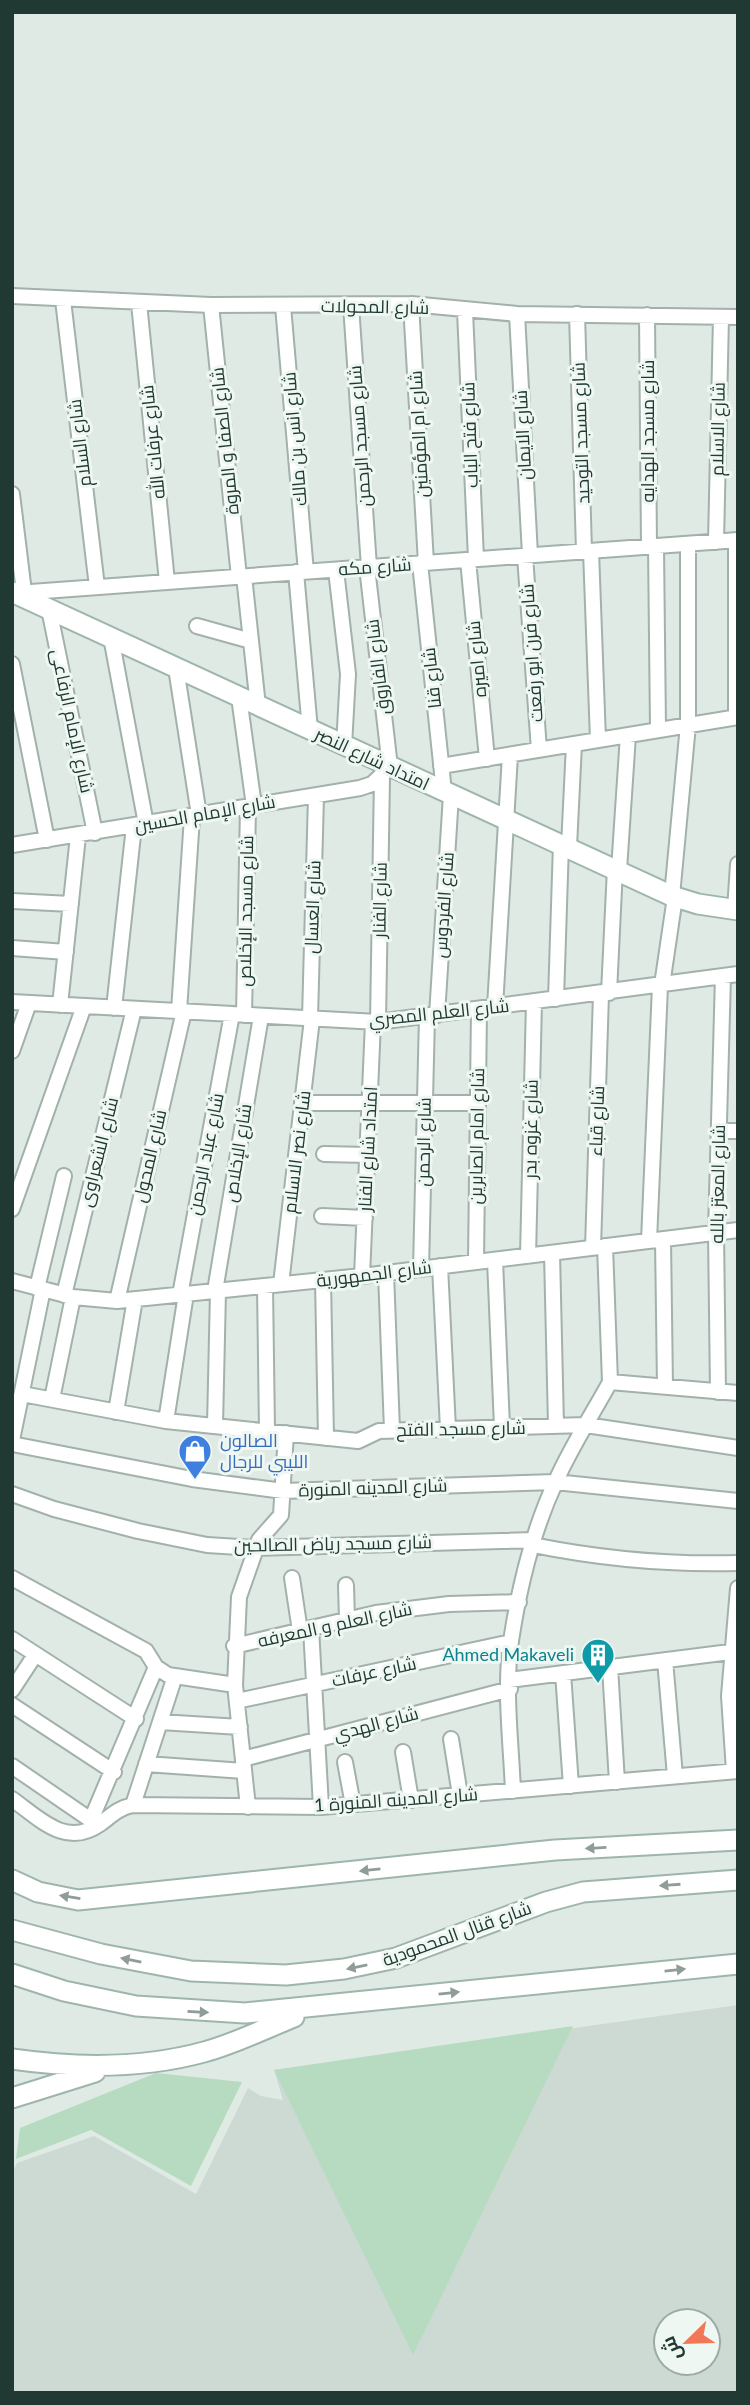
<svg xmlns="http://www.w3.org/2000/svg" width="750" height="2405" font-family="Lato,Cairo,sans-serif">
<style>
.built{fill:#cddad4;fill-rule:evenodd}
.green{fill:#b7dbc0}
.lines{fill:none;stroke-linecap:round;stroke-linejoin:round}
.street-casing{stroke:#a2b1ac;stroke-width:18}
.secondary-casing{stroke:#9eb5ac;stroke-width:23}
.street{stroke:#fff;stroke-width:14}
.secondary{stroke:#fff;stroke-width:19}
.oneway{fill:#909c98}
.labels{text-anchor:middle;stroke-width:6;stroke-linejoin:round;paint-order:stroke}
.street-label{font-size:18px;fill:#203932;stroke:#eff7f3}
.shop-label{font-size:18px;fill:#366cbe;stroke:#eff7f3;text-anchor:start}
.culture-label{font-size:18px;fill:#0d838f;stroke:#eff7f3;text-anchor:end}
</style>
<rect width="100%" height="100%" fill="#dfeae5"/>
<path class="built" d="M 738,2005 L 738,2393 L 12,2393 L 12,2173 L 17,2163 L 94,2136 L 196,2194 L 248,2088 L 261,2096 L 283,2100 L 274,2070 ZM 666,2321 L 708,2321 L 708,2363 L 666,2363 Z"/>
<path class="green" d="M 573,2026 L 413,2355 L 274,2070 Z
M 156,2073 L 242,2082 L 191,2186 L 91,2130 L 16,2159 L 20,2128 Z"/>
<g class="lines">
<defs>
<path id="street" d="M 12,296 L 211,305 L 411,304 L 517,314 L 738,317
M 63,300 L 97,587
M 139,303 L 167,582
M 411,304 L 426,563
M 211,305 L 239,577
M 351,305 L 369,567
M 283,306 L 306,572
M 465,311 L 476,559
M 517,314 L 530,555
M 577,314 L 584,551
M 647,315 L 649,547
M 12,494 L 24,592
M 716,542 L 721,317
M 656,546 L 658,730
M 591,551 L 598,740
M 525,556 L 539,750
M 468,560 L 487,759
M 420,563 L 444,792
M 336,570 L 348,674 L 344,746
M 296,572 L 310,730
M 244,576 L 258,706
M 17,593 L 738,540
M 49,609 L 95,833
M 197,626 L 251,641
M 111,637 L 146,824
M 12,664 L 47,840
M 176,668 L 199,815
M 239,697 L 254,806
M 736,717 L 736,540
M 441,766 L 738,717
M 12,845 L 360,788 L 372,784 L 390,767 L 367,567
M 569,847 L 574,744
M 619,870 L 628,735
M 672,896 L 688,725 L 688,544
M 12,901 L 71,904
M 735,910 L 738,864
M 12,948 L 66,952
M 662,985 L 675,897
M 609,993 L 615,868
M 556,999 L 561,844
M 12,1002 L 378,1022 L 738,974
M 60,1005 L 78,836
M 495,1007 L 510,755
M 114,1008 L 134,826
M 179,1011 L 192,817
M 244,1015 L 248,807
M 437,1015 L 451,795
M 310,1018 L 316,796
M 378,1022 L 382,777
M 12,1051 L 29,1003
M 302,1103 L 478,1103
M 719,1131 L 738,1131
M 324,1154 L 368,1155
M 12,1209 L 84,1006
M 322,1216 L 365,1218
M 663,1239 L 665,1387
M 649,1241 L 660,986
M 605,1246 L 610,1382
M 593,1248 L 601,994
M 552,1253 L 556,1426
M 528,1256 L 534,1002
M 495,1260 L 502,1427
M 476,1262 L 479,1009
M 440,1266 L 448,1429
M 421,1269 L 427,1016
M 386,1273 L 392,1430
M 362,1276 L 373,1022
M 323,1280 L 326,1438
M 12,1281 L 73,1297 L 117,1301 L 362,1276 L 738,1230
M 281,1284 L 312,1019
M 265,1286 L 267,1431
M 37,1288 L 64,1176
M 215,1291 L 261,1016
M 64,1295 L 134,1009
M 180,1295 L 232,1014
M 117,1301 L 184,1011
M 610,1382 L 738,1393
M 718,1392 L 716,1232 L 723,976
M 22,1394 L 166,1421 L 358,1441 L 379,1431 L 586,1425 L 738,1448
M 52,1399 L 73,1297
M 116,1412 L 135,1299
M 166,1421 L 186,1294
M 215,1426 L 218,1291
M 12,1440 L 43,1289
M 12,1444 L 192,1479 L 283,1491 L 555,1482 L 738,1501
M 12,1494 L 54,1509 L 138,1531 L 207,1545 L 255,1548 L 534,1540
M 533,1545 C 602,1559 667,1565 738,1563
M 12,1578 L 146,1651 L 156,1667 L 168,1675 L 235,1685
M 292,1578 L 300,1631
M 346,1585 L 347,1620
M 311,1628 L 321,1807
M 12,1639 L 136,1719
M 234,1646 L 376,1613 L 449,1604 L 519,1602
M 665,1660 L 675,1776
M 610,1667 L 617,1782
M 563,1673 L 571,1786
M 509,1680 L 730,1652
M 12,1690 L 35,1655
M 237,1701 L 511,1642
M 12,1705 L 114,1772
M 160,1722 L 240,1727
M 451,1739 L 460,1795
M 403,1752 L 411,1800
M 243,1759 L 510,1689
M 345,1762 L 353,1805
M 146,1764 L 244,1771
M 12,1766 L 98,1825
M 734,1771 L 729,1696 L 738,1588
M 513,1791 C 511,1742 504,1689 511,1641 C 519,1588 533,1530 556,1481 C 571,1447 592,1415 610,1382
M 12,1799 C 40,1819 66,1848 100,1824 C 111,1816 118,1808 133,1805 L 321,1807 L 738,1771
M 133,1805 L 175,1676
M 248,1807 L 235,1685 L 239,1597 L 259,1540 L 281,1515 L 286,1433
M 91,1820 L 156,1667"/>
<path id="secondary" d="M 12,592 L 672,896 L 698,904 L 738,910
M 12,1880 L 38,1892 L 78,1900 L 555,1850 L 738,1840
M 12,1930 L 101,1954 L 191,1971 L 286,1975 L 344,1969 L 396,1958 L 546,1902 L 583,1892 L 738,1880
M 12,1974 L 64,1991 L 136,2006 L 245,2013 L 738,1964
M 12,2059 C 75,2068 142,2069 204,2052 C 234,2044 264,2029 294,2017
M 12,2098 L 95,2072"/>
</defs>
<use href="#street" class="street-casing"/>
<use href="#secondary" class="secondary-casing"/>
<use href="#street" class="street"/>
<use href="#secondary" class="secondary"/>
</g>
<defs><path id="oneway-solid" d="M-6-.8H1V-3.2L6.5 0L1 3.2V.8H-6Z" transform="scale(1.75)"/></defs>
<g class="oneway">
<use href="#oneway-solid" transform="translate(596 1848) rotate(177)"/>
<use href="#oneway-solid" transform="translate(370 1870) rotate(174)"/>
<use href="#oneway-solid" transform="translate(670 1885) rotate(176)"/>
<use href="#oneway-solid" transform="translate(70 1897) rotate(-171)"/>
<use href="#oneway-solid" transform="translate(131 1960) rotate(-169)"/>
<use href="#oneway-solid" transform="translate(357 1967) rotate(169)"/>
<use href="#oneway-solid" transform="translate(675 1970) rotate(-6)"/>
<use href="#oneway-solid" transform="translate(449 1993) rotate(-6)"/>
<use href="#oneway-solid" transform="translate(198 2012) rotate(3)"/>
</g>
<defs>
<symbol id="shop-pin" viewBox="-11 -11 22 30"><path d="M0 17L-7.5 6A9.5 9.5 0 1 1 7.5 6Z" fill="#3f7fe0" stroke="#eff7f3"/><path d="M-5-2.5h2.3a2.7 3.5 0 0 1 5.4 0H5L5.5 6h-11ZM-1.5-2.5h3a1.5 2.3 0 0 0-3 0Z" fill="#fff"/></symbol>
<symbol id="building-pin" viewBox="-11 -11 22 30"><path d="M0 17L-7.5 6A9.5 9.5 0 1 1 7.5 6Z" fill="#0f9aa8" stroke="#eff7f3"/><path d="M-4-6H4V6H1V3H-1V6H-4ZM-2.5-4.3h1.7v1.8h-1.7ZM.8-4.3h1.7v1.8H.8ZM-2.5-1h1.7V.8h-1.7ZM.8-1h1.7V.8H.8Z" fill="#fff"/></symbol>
</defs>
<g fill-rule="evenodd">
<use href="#shop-pin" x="176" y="1432" width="38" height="52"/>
<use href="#building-pin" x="579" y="1636" width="38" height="52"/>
</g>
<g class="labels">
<g class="street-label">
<text transform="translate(375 307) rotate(1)" y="6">شارع المحولات</text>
<text transform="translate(718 429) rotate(-89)" y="6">شارع الاسلام</text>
<text transform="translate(648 431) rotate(-90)" y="6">شارع مسجد الهدايه</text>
<text transform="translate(581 433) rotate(-92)" y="6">شارع مسجد التوحيد</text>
<text transform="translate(419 434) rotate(-93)" y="6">شارع ام المؤمنين</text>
<text transform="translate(470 435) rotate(-92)" y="6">شارع فتح الباب</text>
<text transform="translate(523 435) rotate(-93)" y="6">شارع الايمان</text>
<text transform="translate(360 436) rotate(-94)" y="6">شارع مسجد الرحمن</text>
<text transform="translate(295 439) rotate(-95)" y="6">شارع انس بن مالك</text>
<text transform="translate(225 441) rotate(-96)" y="6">شارع الصفا و المروة</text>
<text transform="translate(153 442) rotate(-96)" y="6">شارع عرفات الله</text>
<text transform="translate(80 443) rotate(-97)" y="6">شارع السلام</text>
<text transform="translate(375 567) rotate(-4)" y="6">شارع مكه</text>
<text transform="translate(532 653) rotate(-94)" y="6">شارع فرن ابو رفعت</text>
<text transform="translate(477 659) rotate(-95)" y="6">شارع اميره</text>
<text transform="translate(378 667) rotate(-97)" y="6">شارع الفاروق</text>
<text transform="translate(432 678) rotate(-96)" y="6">شارع قنا</text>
<text transform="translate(72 721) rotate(78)" y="6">شارع الإمام الرفاعى</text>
<text transform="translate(372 759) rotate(25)" y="6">امتداد شارع النصر</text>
<text transform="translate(205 814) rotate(-10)" y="6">شارع الإمام الحسين</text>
<text transform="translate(380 900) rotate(-89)" y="6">شارع الفنار</text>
<text transform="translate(444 905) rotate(-86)" y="6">شارع الفردوس</text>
<text transform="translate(313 907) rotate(-88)" y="6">شارع العسال</text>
<text transform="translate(246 911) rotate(-89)" y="6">شارع مسجد الإخلاص</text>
<text transform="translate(439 1013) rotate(-6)" y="6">شارع العلم المصري</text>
<text transform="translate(597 1121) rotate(-88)" y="6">شارع قباء</text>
<text transform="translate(531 1129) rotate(-89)" y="6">شارع غزوه بدر</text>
<text transform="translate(477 1136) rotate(-89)" y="6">شارع امام الصابرين</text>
<text transform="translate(424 1142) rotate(-89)" y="6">شارع الرحمن</text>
<text transform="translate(368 1149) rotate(-87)" y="6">امتداد شارع الفنار</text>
<text transform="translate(99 1152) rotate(-76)" y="6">شارع الشعراوى</text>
<text transform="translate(297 1152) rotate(-83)" y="6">شارع نصر الاسلام</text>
<text transform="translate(238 1153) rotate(-81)" y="6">شارع الإخلاص</text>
<text transform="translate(206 1154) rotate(-79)" y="6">شارع عباد الرحمن</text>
<text transform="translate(150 1156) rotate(-77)" y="6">شارع المحول</text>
<text transform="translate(718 1184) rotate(-89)" y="6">شارع المعتز بالله</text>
<text transform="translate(374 1274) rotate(-7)" y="6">شارع الجمهورية</text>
<text transform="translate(461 1429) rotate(-1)" y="6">شارع مسجد الفتح</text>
<text transform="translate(373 1488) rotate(-2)" y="6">شارع المدينه المنورة</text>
<text transform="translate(333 1544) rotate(-1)" y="6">شارع مسجد رياض الصالحين</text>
<text transform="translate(335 1625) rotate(-12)" y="6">شارع العلم و المعرفه</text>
<text transform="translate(374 1672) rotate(-12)" y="6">شارع عرفات</text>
<text transform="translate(376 1724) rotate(-15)" y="6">شارع الهدي</text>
<text transform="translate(396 1800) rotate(-4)" y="6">شارع المدينه المنورة 1</text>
<text transform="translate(457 1934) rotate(-20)" y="6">شارع قنال المحمودية</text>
</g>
<g class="shop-label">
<text x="220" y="1447">الصالون<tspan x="220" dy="21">الليبي للرجال</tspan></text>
</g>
<g class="culture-label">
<text x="574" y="1661">Ahmed Makaveli</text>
</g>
</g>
<rect width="750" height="2405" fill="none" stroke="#203932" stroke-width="28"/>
<g transform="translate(687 2342) rotate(247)"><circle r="33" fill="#eff7f3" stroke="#9caba6" stroke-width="2"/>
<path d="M0-5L12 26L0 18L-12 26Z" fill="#f07857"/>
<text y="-10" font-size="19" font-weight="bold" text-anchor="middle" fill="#203932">ش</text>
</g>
</svg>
